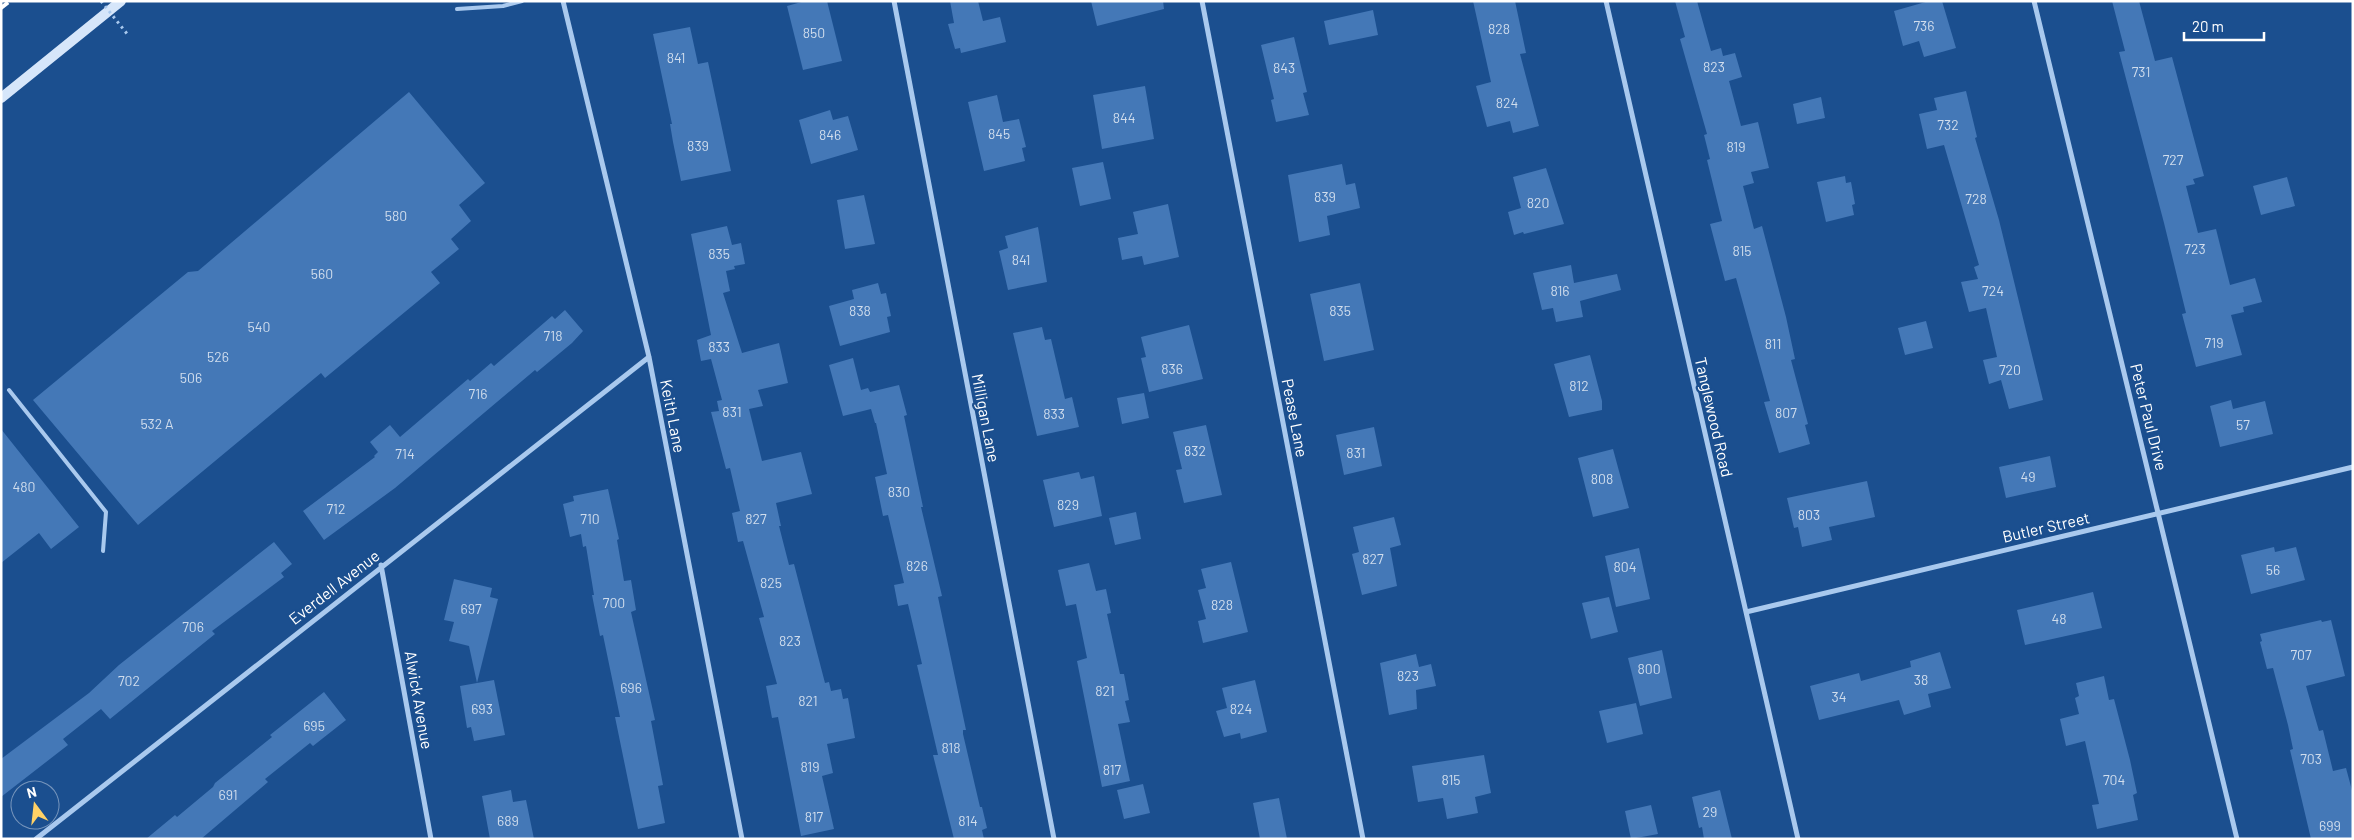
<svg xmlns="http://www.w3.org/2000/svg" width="2354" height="840" font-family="Barlow,sans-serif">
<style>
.building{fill:#4478b7}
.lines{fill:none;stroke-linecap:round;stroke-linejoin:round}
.service{stroke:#a9c9ee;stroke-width:4}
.minor{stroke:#a9c9ee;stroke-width:5}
.secondary{stroke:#d6e6fa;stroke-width:10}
.rail{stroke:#fff;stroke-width:4;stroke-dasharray:9 4;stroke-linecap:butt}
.path-bridge{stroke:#a9c9ee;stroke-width:3;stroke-dasharray:2.5 4;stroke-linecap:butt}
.labels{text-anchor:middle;stroke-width:4.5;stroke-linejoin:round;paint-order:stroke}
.number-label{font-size:14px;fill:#d0dded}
.street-label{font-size:16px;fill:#fff;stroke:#1b4f8f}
</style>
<rect width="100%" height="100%" fill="#1b4f8f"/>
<path class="building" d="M 805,1 L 827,1 L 842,61 L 803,70 L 787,6 Z
M 950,1 L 978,1 L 983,21 L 1000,17 L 1006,42 L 961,53 L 960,48 L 955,49 L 948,24 L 954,23 Z
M 1091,1 L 1163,1 L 1164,9 L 1097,26 Z
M 1473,1 L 1515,1 L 1526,53 L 1520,54 L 1539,126 L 1513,133 L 1510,121 L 1487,127 L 1476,86 L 1491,82 Z
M 1675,1 L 1697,1 L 1711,51 L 1721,48 L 1723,56 L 1735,53 L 1742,77 L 1729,81 L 1741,126 L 1758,122 L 1769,168 L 1751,172 L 1754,183 L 1743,186 L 1754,229 L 1762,226 L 1786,317 L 1795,359 L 1791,360 L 1808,424 L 1805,425 L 1810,444 L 1779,453 L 1764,402 L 1770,401 L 1736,278 L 1725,281 L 1710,224 L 1722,221 L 1707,160 L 1710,159 L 1704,135 L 1707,134 L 1680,39 L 1685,37 Z
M 1929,1 L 1942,1 L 1956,48 L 1924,57 L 1919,41 L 1903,46 L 1894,11 Z
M 2112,1 L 2139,1 L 2155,61 L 2172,57 L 2204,176 L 2193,179 L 2195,184 L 2186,186 L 2198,233 L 2216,229 L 2230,285 L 2255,278 L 2262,302 L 2243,307 L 2244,312 L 2231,315 L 2242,355 L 2196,367 L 2182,314 L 2186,313 L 2164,223 L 2119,52 L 2125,51 Z
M 1373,10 L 1378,35 L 1329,45 L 1324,21 Z
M 690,27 L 698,64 L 708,62 L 731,171 L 681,181 L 673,142 L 670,124 L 672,124 L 653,34 Z
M 1294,37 L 1307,92 L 1303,93 L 1309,115 L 1276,122 L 1271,100 L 1274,99 L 1261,45 Z
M 1145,86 L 1154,139 L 1102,149 L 1093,95 Z
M 1966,91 L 1977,137 L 1975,138 L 1999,220 L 2043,400 L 2009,409 L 2001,380 L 1989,384 L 1983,360 L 1997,357 L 1986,308 L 1969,312 L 1961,282 L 1978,279 L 1974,267 L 1979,265 L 1944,145 L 1927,149 L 1919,114 L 1937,110 L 1934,98 Z
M 409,92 L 485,183 L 459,205 L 471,221 L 451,239 L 459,249 L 431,272 L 440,283 L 325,378 L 321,373 L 138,525 L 33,400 L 188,272 L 198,271 Z
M 997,95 L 1003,122 L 1019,119 L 1026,147 L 1022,148 L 1025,161 L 984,171 L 968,102 Z
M 1821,97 L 1825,118 L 1797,124 L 1793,104 Z
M 830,110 L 833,120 L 848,116 L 858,150 L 811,164 L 799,120 Z
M 1103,162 L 1111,199 L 1080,206 L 1072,168 Z
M 1342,164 L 1346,185 L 1355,183 L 1360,208 L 1327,216 L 1330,235 L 1299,242 L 1288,175 Z
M 1546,168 L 1564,224 L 1524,234 L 1523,232 L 1514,235 L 1508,212 L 1521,208 L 1513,177 Z
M 1845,176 L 1846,183 L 1851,182 L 1855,204 L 1852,205 L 1854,215 L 1826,222 L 1817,182 Z
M 2287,177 L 2295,206 L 2261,215 L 2253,186 Z
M 864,195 L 875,244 L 845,249 L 837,200 Z
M 1168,204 L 1179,257 L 1144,265 L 1142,256 L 1122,260 L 1118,238 L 1138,234 L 1133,212 Z
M 727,226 L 732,245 L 741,243 L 745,264 L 734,266 L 735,269 L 726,271 L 730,291 L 723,293 L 742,353 L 779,343 L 788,383 L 758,390 L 763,406 L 749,409 L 762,461 L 801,452 L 812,494 L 776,503 L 781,526 L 779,526 L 789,565 L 794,564 L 825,683 L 829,682 L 831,691 L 841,689 L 843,699 L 848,698 L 855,738 L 827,744 L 833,773 L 822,776 L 834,829 L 801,836 L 778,717 L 772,718 L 766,686 L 777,684 L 759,618 L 764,617 L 743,541 L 738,542 L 732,513 L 740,511 L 730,468 L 726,469 L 711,412 L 719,411 L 717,401 L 722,400 L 711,359 L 701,361 L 697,340 L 711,335 L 691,234 Z
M 1038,227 L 1047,282 L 1008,290 L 999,251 L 1008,248 L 1005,236 Z
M 1571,265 L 1574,283 L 1617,274 L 1621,290 L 1580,301 L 1583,317 L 1556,322 L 1553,308 L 1542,310 L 1533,273 Z
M 878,283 L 881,294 L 886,293 L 891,316 L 887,317 L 890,332 L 840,346 L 829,306 L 854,299 L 852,290 Z
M 1360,283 L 1374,350 L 1324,361 L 1310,294 Z
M 565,310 L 583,331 L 572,343 L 537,372 L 535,370 L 395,488 L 324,540 L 303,511 L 375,457 L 374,456 L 378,452 L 370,442 L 390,425 L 400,437 L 468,379 L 470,381 L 491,363 L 494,366 L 552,316 L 555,319 Z
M 1926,321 L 1933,348 L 1905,355 L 1898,328 Z
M 1189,325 L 1203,379 L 1149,392 L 1141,358 L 1146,357 L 1141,337 Z
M 1042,327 L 1045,340 L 1051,339 L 1065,399 L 1072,397 L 1079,427 L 1037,436 L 1013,333 Z
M 1590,355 L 1602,401 L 1602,410 L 1569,417 L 1554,364 Z
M 853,358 L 861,390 L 868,388 L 870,392 L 899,385 L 907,415 L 904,416 L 923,507 L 921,507 L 942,596 L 938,597 L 966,730 L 963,730 L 963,734 L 980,807 L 982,807 L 987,828 L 982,830 L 984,839 L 954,839 L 933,755 L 938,755 L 917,665 L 922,664 L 908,604 L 898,606 L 894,585 L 904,583 L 888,515 L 883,516 L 875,477 L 887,474 L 876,423 L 875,423 L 871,409 L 843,416 L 829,365 Z
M 1144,393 L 1149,418 L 1122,424 L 1117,398 Z
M 2231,400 L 2233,409 L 2265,401 L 2273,434 L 2220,447 L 2210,406 Z
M 1206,425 L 1222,495 L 1184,503 L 1176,470 L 1182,469 L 1173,432 Z
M 1374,427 L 1382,466 L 1344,475 L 1336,435 Z
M 1,429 L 79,527 L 51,549 L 39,533 L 1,563 Z
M 1613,449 L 1629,508 L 1593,517 L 1578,458 Z
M 2050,456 L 2056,487 L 2006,498 L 1999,467 Z
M 1079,472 L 1081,479 L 1094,476 L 1102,516 L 1054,527 L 1043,480 Z
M 1867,481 L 1875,517 L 1829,527 L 1832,540 L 1802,547 L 1798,527 L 1794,528 L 1787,498 Z
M 608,489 L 619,539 L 617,540 L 624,581 L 631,580 L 636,610 L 631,612 L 655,720 L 651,721 L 663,785 L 658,786 L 665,823 L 638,829 L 615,717 L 620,717 L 603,635 L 600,636 L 592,595 L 594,595 L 586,546 L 583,547 L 581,534 L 570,537 L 563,504 L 574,501 L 573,496 Z
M 1136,512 L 1141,539 L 1115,545 L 1109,518 Z
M 1394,517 L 1401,545 L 1390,548 L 1397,586 L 1362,595 L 1352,554 L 1359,552 L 1353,527 Z
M 274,542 L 292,564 L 281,573 L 284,577 L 212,631 L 215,634 L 110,719 L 101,709 L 63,739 L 68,745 L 1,797 L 1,759 L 89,693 L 119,665 Z
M 2274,547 L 2275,552 L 2296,547 L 2305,580 L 2251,594 L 2241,555 Z
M 1639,548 L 1650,599 L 1616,607 L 1605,556 Z
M 1231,562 L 1248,632 L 1203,643 L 1198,621 L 1206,619 L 1198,590 L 1206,588 L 1201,569 Z
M 1089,563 L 1096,591 L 1106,589 L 1111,613 L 1107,614 L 1120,674 L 1124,674 L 1129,700 L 1125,701 L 1130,722 L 1118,724 L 1130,781 L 1102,787 L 1077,661 L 1087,658 L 1076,604 L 1066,606 L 1058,570 Z
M 454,579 L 492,588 L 490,597 L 498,599 L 477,683 L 494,680 L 505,735 L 474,741 L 471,727 L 467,728 L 460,686 L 477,683 L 469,646 L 449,641 L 454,622 L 444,620 Z
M 2093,592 L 2102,628 L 2025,645 L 2017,610 Z
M 1609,597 L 1618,632 L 1591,639 L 1582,603 Z
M 2321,620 L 2322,622 L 2331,620 L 2345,676 L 2306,686 L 2319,731 L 2323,730 L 2333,771 L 2346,768 L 2353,794 L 2353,839 L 2311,839 L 2290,750 L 2293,749 L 2288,725 L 2273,668 L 2267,669 L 2260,642 L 2262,641 L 2260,634 Z
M 1662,650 L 1672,698 L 1640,706 L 1628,658 Z
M 1940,652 L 1951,688 L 1928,694 L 1931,707 L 1904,715 L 1899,700 L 1819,720 L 1810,686 L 1859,673 L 1861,681 L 1911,667 L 1910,661 Z
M 1416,654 L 1419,667 L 1431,664 L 1436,686 L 1416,690 L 1417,709 L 1389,715 L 1380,663 Z
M 2104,676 L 2109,700 L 2114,699 L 2130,760 L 2137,793 L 2133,795 L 2138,820 L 2097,829 L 2092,805 L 2099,804 L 2085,741 L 2066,746 L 2060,719 L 2079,714 L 2075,698 L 2079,696 L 2076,683 Z
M 1255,680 L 1267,732 L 1241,739 L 1240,733 L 1224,737 L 1216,711 L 1227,708 L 1222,688 Z
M 324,692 L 346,720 L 313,746 L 310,743 L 265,779 L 268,782 L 201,839 L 146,839 L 175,815 L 177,817 L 213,787 L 215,783 L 272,737 L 270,735 Z
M 1636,703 L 1643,734 L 1607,743 L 1599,711 Z
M 1484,755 L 1491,793 L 1475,797 L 1478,813 L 1447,819 L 1443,798 L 1418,802 L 1412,766 Z
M 1143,784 L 1150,813 L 1124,819 L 1117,790 Z
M 511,790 L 513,802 L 526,800 L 534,839 L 490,839 L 482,796 Z
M 1720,790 L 1732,839 L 1704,839 L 1702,827 L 1699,828 L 1692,797 Z
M 1279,798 L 1287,839 L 1260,839 L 1253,803 Z
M 1651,805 L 1658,834 L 1631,839 L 1625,811 Z"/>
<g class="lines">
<path class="service" d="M 457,9 L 503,6 L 522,1
M 9,390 L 106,512 L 103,551"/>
<path class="minor" d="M 563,1 L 649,357 L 742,839
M 894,1 L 1054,839
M 1202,1 L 1363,839
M 1606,1 L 1798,839
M 2034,1 L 2237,839
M 381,565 L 431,839
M 1746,612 L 2353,467
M 36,839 L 649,357"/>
<path class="secondary" d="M 1,98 L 121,1"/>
<path class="rail" d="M 1,8 L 10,1"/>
<path class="path-bridge" d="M 101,1 L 128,35"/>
</g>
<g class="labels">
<g class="number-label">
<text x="1924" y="31">736</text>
<text x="1499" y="34">828</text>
<text x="814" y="38">850</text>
<text x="676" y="63">841</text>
<text x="1714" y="72">823</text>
<text x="1284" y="73">843</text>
<text x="2141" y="77">731</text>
<text x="1507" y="108">824</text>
<text x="1124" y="123">844</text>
<text x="1948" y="130">732</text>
<text x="999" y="139">845</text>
<text x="830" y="140">846</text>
<text x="698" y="151">839</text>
<text x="1736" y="152">819</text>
<text x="2173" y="165">727</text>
<text x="1325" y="202">839</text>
<text x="1976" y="204">728</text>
<text x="1538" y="208">820</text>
<text x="396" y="221">580</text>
<text x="2195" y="254">723</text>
<text x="1742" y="256">815</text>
<text x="719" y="259">835</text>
<text x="1021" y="265">841</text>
<text x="322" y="279">560</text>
<text x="1560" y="296">816</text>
<text x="1993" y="296">724</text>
<text x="860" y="316">838</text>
<text x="1340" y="316">835</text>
<text x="259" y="332">540</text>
<text x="553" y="341">718</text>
<text x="2214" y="348">719</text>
<text x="1773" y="349">811</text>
<text x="719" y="352">833</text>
<text x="218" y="362">526</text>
<text x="1172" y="374">836</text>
<text x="2010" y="375">720</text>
<text x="191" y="383">506</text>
<text x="1579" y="391">812</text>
<text x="478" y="399">716</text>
<text x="732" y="417">831</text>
<text x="1786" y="418">807</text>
<text x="1054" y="419">833</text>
<text x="157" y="429">532 A</text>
<text x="2243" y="430">57</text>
<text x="1195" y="456">832</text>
<text x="1356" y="458">831</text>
<text x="405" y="459">714</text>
<text x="2028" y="482">49</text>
<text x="1602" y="484">808</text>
<text x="24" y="492">480</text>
<text x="899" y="497">830</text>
<text x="1068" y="510">829</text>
<text x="336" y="514">712</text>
<text x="1809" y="520">803</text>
<text x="590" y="524">710</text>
<text x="756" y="524">827</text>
<text x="1373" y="564">827</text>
<text x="917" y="571">826</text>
<text x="1625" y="572">804</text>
<text x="2273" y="575">56</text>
<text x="771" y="588">825</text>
<text x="614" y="608">700</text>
<text x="1222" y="610">828</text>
<text x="471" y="614">697</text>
<text x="2059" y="624">48</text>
<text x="193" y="632">706</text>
<text x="790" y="646">823</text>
<text x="2301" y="660">707</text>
<text x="1649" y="674">800</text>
<text x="1408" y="681">823</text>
<text x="1921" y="685">38</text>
<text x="129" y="686">702</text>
<text x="631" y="693">696</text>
<text x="1105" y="696">821</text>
<text x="1839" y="702">34</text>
<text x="808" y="706">821</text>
<text x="482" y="714">693</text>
<text x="1241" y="714">824</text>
<text x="314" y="731">695</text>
<text x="951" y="753">818</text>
<text x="2311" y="764">703</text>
<text x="810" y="772">819</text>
<text x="1112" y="775">817</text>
<text x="1451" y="785">815</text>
<text x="2114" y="785">704</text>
<text x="228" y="800">691</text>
<text x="1710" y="817">29</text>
<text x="814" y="822">817</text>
<text x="508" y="826">689</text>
<text x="968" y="826">814</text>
<text x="2330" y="831">699</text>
</g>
<g class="street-label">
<text transform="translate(673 416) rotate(79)" y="6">Keith Lane</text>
<text transform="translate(1714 417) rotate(77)" y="6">Tanglewood Road</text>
<text transform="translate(2149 417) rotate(76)" y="6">Peter Paul Drive</text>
<text transform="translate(986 418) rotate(79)" y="6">Milligan Lane</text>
<text transform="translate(1295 418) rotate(79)" y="6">Pease Lane</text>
<text transform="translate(2046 527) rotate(-13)" y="6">Butler Street</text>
<text transform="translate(334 587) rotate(-38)" y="6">Everdell Avenue</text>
<text transform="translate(419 700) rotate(80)" y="6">Alwick Avenue</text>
</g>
</g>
<rect width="2354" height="840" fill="none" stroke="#ffffff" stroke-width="5"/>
<g transform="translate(35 805) rotate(345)"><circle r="24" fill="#1b4f8f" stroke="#7695bc"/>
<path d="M0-4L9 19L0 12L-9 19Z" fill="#ffd166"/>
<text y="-8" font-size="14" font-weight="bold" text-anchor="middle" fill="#ffffff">N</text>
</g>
<path d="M2184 32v8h80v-8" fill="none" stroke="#ffffff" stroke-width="2.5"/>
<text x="2192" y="32" font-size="15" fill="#ffffff" stroke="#1b4f8f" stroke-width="4" paint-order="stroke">20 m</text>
</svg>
